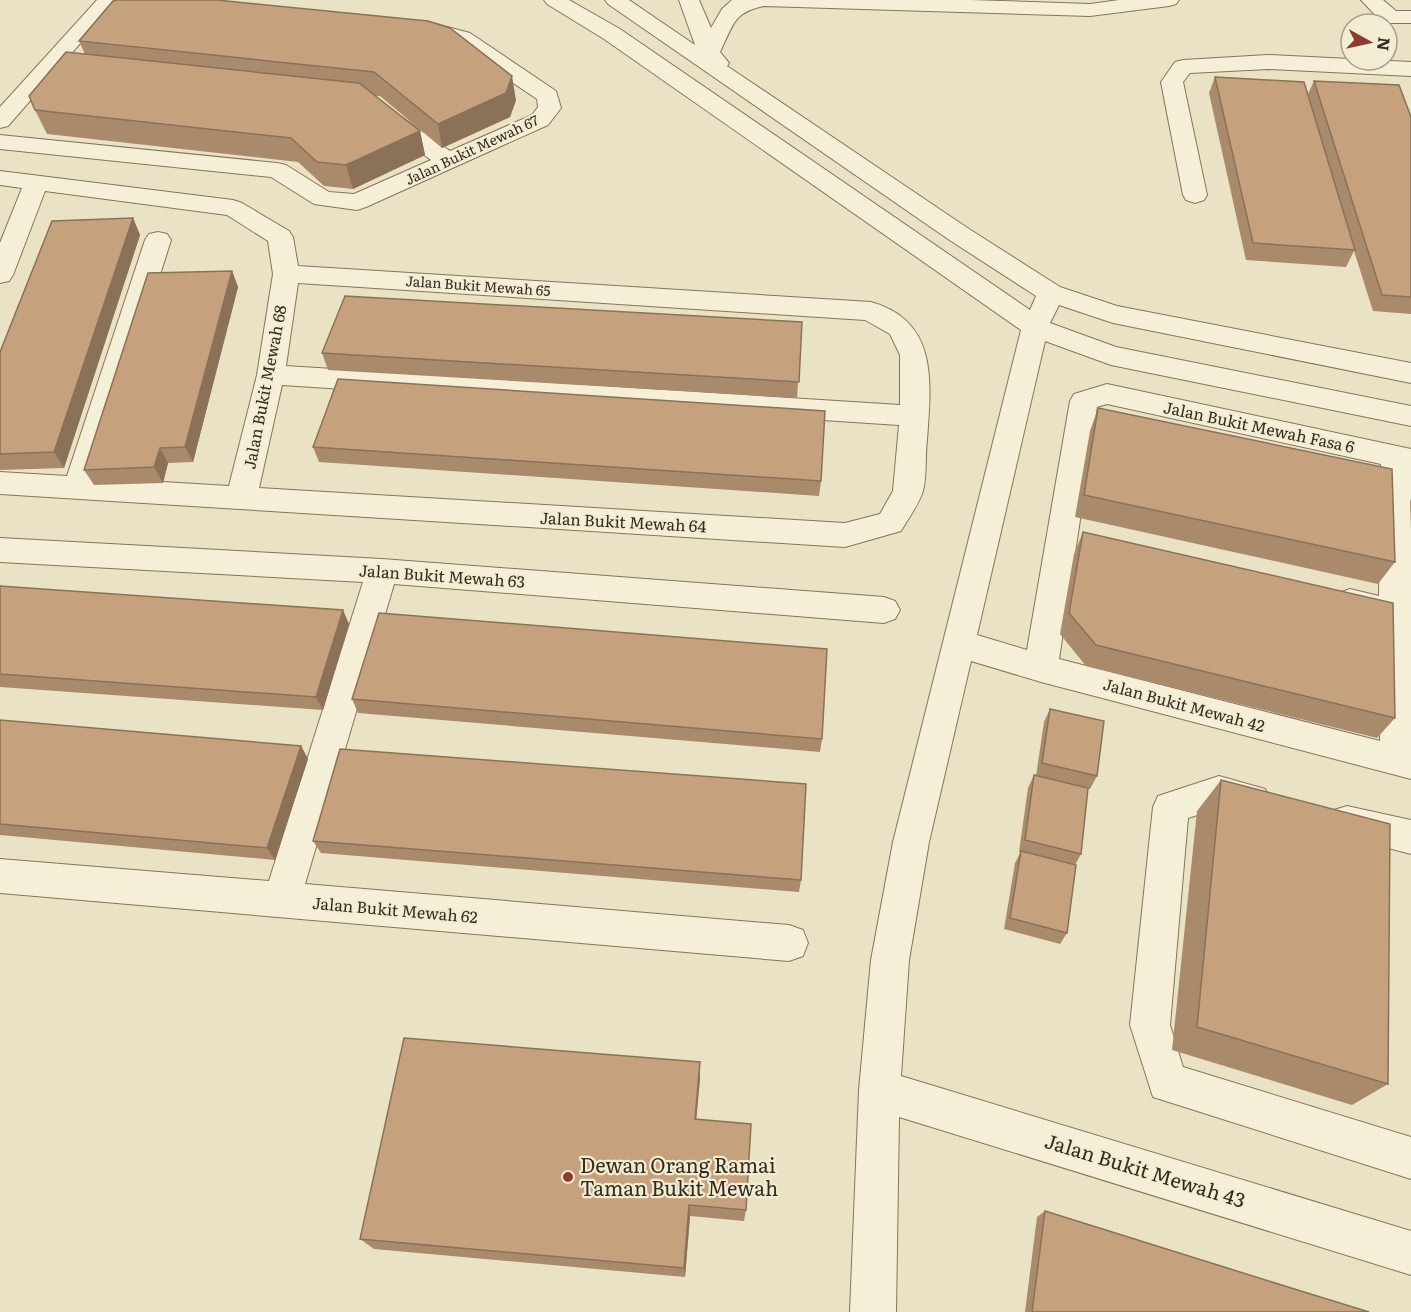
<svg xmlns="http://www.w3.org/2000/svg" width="1411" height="1312" font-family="Literata,serif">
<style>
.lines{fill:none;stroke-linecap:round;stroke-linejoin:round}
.minor-casing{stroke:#83755c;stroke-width:2}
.minor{fill:#f6efd7;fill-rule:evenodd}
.wall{fill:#a98b6c}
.shaded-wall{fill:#8a7158}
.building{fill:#c5a27d;stroke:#8a7158;stroke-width:1.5}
.poi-dot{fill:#8d3a32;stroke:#f2ecd3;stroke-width:2}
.labels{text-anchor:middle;stroke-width:4.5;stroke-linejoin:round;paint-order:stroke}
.far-street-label{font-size:14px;fill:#342b1f;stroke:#f2ecd3}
.street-label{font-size:16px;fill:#342b1f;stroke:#f2ecd3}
.near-poi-label{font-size:20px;fill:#342b1f;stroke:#f2ecd3;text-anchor:start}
.near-street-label{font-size:20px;fill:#342b1f;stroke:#f2ecd3}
</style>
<rect width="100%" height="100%" fill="#eae2c4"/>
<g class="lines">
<defs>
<path id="minor" d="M 97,0 L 118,0 L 8,126 L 0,128 L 0,107 Z
M 544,0 L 569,0 L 620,29 L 1030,310 L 1036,296 L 948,239 L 608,4 L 605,0 L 629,0 L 695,45 L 679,0 L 699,0 L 711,28 L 722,9 L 732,0 L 970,0 L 1090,4 L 1119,0 L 1179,0 L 1176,4 L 1169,6 L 1090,16 L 764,6 C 733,12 733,26 720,52 L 729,63 L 727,66 L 966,227 L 1060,287 L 1117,306 L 1411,363 L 1411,383 L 1113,323 L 1059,305 L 1050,323 L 1116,347 L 1411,406 L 1411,426 L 1111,365 L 1045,341 L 977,635 L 1027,650 L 1070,401 L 1074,394 L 1107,384 L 1411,449 L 1411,779 L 1041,682 L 971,661 L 929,842 L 909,960 L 901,1076 L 1411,1231 L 1411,1275 L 899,1117 L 896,1312 L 850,1312 L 859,1090 L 871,960 L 893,842 L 1021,330 L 604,39 L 547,4 ZM 1107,404 L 1381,464 L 1379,596 L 1350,589 L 1339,593 L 1334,602 L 1339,611 L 1379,622 L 1380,741 L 1059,659 L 1097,407 Z
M 1361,0 L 1383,0 L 1396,11 L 1411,11 L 1411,23 L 1383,23 Z
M 432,23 L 470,33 L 556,91 L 561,108 L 548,125 L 366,207 L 357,210 L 314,204 L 271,177 L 0,149 L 0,135 L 277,163 L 286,165 L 329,192 L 354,194 L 431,160 L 377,121 L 373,116 L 377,111 L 385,109 L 393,111 L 450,151 L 532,115 L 538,107 L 537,99 L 454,43 L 424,34 L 421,29 L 424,24 Z
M 1268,55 L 1411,62 L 1411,76 L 1268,69 L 1190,73 L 1183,82 L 1207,195 L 1204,200 L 1195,203 L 1186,200 L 1183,195 L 1161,82 L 1175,62 L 1183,60 Z
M 0,171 L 233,200 L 242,203 L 289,231 L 293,237 L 298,266 L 871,302 C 939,321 931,383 927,440 C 925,456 927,476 923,491 C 919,504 908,519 901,531 L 845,547 L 0,494 L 0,472 L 67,476 L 145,240 L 149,234 L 158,232 L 167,234 L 171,240 L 96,478 L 229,486 L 257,375 L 273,274 L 268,241 L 227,215 L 45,191 L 13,275 L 9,281 L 0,283 L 0,243 L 22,188 L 0,185 ZM 298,283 L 865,320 L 890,334 L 900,355 L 900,405 L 286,366 ZM 282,385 L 899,425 L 893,491 L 880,514 L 845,523 L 259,488 Z
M 0,538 L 382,559 L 884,597 L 895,601 L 900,610 L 895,619 L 884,623 L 394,584 L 305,884 L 789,925 L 803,930 L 808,943 L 803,956 L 789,961 L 0,893 L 0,859 L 269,881 L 363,582 L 0,562 Z
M 1219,776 L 1265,789 L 1270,800 L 1265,811 L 1252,816 L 1219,808 L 1188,818 L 1170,1025 L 1183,1067 L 1411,1137 L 1411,1179 L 1153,1097 L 1130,1025 L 1153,807 L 1158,796 Z
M 1347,806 L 1411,820 L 1411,854 L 1334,834 L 1329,822 L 1334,810 Z"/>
</defs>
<use href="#minor" class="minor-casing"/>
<use href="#minor" class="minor"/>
</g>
<path class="wall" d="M 113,1 L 516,100 L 510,117 L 442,148 L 380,96 L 375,96 L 420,131 L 425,155 L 353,189 L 324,186 L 298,162 L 47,134 L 35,110 L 85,54 L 79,41 Z
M 1215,77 L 1308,94 L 1314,81 L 1411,117 L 1411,314 L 1373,311 L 1354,251 L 1346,267 L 1246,260 L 1209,93 Z
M 133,218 L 140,235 L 64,468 L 0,470 L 0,352 Z
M 232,271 L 238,287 L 193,462 L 168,463 L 163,483 L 94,485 L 84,470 Z
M 802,322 L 797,398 L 328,370 L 322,353 Z
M 1098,408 L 1395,562 L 1378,584 L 1075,517 L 1090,431 Z
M 313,447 L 821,481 L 819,496 L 319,462 Z
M 1411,499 L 1411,530 L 1410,501 Z
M 1083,532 L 1395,718 L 1377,738 L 1086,666 L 1060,634 L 1074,554 Z
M 0,586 L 349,624 L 323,710 L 0,687 Z
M 352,699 L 822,739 L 820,752 L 358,713 Z
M 1050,709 L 1097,776 L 1090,789 L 1088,789 L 1081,854 L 1075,865 L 1067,933 L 1060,944 L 1004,929 L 1015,863 L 1020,853 L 1019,852 L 1028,788 L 1034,775 L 1036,776 L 1044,722 Z
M 0,720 L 301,746 L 308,759 L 275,860 L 0,835 Z
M 1221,780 L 1388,1084 L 1352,1105 L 1172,1050 L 1197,811 Z
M 313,841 L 801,880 L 799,892 L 321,853 Z
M 700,1062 L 700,1078 L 696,1119 L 746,1210 L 744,1221 L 690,1216 L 685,1277 L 374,1249 L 360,1239 Z
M 1045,1211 L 1369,1312 L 1025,1312 L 1037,1217 Z"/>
<path class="shaded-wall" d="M 512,76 L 516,100 L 510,117 L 442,148 L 438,124 Z
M 420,131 L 425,155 L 353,189 L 346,165 Z
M 133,218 L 140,235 L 64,468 L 54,452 Z
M 232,271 L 238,287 L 193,462 L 185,447 Z
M 160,448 L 168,463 L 163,483 L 154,467 Z
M 343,610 L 349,624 L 323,710 L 316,697 Z
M 301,746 L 308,759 L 275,860 L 267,848 Z
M 700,1062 L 700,1078 L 695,1134 L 695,1119 Z
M 689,1205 L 690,1216 L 685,1277 L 684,1268 Z"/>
<path class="building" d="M 117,0 L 217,0 L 428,21 L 450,28 L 512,76 L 506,93 L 438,124 L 374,72 L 79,41 L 113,1 Z
M 66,52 L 359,83 L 420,131 L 346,165 L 317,162 L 291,138 L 35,110 L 29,96 Z
M 1215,77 L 1304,82 L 1355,250 L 1253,243 Z
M 1314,81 L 1399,85 L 1411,117 L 1411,297 L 1382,295 Z
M 133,218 L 54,452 L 0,454 L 0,352 L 52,221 Z
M 232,271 L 185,447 L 160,448 L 154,467 L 84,470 L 148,273 Z
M 345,296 L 802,322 L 799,382 L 322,353 Z
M 338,379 L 825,411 L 821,481 L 313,447 Z
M 1098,408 L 1392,469 L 1395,562 L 1084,495 Z
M 1083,532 L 1393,603 L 1395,718 L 1096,645 L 1069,613 Z
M 0,586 L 343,610 L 316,697 L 0,674 Z
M 379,613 L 827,649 L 822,739 L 352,699 Z
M 1050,709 L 1104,721 L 1097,776 L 1042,763 Z
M 0,720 L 301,746 L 267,848 L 0,824 Z
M 340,749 L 806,784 L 801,880 L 313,841 Z
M 1034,775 L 1088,788 L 1081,854 L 1025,840 Z
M 1221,780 L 1390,824 L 1388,1084 L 1197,1027 Z
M 1021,851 L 1076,865 L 1067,933 L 1010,918 Z
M 404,1038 L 700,1062 L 695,1119 L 751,1124 L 746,1210 L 689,1205 L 684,1268 L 360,1239 Z
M 1045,1211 L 1304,1292 L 1369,1312 L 1032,1312 Z"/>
<circle class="poi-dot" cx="568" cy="1177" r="6"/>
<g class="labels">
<g class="far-street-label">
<text transform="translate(472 150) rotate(-25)" y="5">Jalan Bukit Mewah 67</text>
<text transform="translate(478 286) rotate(4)" y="5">Jalan Bukit Mewah 65</text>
</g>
<g class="street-label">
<text transform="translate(265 387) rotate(-79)" y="6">Jalan Bukit Mewah 68</text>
<text transform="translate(1259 427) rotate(12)" y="6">Jalan Bukit Mewah Fasa 6</text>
<text transform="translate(623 522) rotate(3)" y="6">Jalan Bukit Mewah 64</text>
<text transform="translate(442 576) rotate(4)" y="6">Jalan Bukit Mewah 63</text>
<text transform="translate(1184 705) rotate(15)" y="6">Jalan Bukit Mewah 42</text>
<text transform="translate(395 910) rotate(5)" y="6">Jalan Bukit Mewah 62</text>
</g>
<g class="near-poi-label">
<text x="580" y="1173">Dewan Orang Ramai<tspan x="580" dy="23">Taman Bukit Mewah</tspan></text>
</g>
<g class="near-street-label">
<text transform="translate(1145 1171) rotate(17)" y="7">Jalan Bukit Mewah 43</text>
</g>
</g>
<g transform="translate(1369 42) rotate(98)"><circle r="28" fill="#f2ecd3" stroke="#a69f8b" stroke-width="1.5"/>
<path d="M0-4.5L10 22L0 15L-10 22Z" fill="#8d3a32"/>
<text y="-9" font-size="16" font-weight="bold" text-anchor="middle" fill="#342b1f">N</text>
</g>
</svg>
